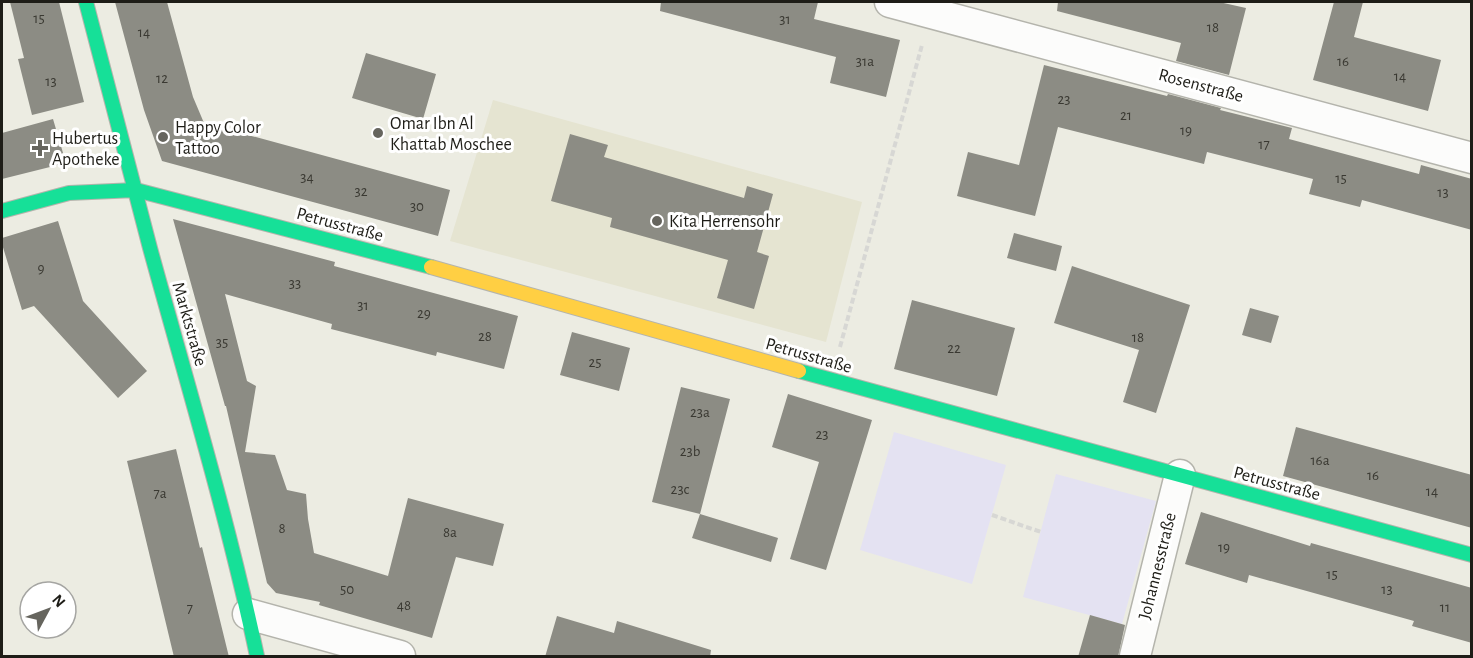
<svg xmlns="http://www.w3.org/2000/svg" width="1473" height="658" font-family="'Alegreya Sans',sans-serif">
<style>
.built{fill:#e5e4d1}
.green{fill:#e4e2f2}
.building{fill:#8c8c84}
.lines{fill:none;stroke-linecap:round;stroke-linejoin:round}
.street-casing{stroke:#b4b4ac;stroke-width:33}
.fast-casing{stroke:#b4b4ac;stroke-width:16}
.slow-casing{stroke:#b4b4ac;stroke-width:16}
.path{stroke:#d7d7d4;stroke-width:4;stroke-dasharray:6 3;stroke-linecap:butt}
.street{stroke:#fcfcfb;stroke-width:30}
.fast{stroke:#16e098;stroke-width:14}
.slow{stroke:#ffcf43;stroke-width:14}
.poi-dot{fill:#66655e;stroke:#fff;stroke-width:2}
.labels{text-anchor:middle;stroke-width:6;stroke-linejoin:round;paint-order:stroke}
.number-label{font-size:15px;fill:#3a3932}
.street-label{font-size:18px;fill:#1e1d17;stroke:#fff}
.poi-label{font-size:18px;fill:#1e1d17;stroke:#fff;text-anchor:start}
</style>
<rect width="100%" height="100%" fill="#ecece2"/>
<path class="built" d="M 493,100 L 862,202 L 826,342 L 450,241 Z"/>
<path class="green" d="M 894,432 L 1006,465 L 972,584 L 860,550 Z
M 1056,474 L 1156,501 L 1122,624 L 1023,597 Z"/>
<path class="building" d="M 10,2 L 59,2 L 84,102 L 32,115 L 18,59 L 24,58 Z
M 115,2 L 167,2 L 193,97 L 204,123 L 450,190 L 438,236 L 162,161 L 144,110 Z
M 661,2 L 818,2 L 814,19 L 900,40 L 886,97 L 830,83 L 836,57 L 660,11 Z
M 1058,2 L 1219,2 L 1246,8 L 1229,75 L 1176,61 L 1181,43 L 1057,11 Z
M 1334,2 L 1363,2 L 1354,37 L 1441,60 L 1428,111 L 1313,80 Z
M 366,53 L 436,74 L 423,119 L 352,98 Z
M 1044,65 L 1167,96 L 1168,94 L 1221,108 L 1220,110 L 1292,128 L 1289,139 L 1419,174 L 1421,165 L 1472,179 L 1472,230 L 1362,200 L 1360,207 L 1309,194 L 1313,179 L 1207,152 L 1204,164 L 1058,127 L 1035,216 L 957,196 L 968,152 L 1019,165 Z
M 53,119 L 66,163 L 2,179 L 2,133 Z
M 570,134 L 608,145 L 604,157 L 744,198 L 747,186 L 773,194 L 757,252 L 769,256 L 754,309 L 717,298 L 728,260 L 610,227 L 612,218 L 551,201 Z
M 173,219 L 335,262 L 334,266 L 518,316 L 504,369 L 437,352 L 436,356 L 331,329 L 332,324 L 225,294 L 247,381 L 256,386 L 245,452 L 275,455 L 287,490 L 306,494 L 308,519 L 314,553 L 388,576 L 408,498 L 504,524 L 493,566 L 456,557 L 432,638 L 319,605 L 320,602 L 276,593 L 267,583 L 226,406 L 225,406 Z
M 58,221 L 83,301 L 147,371 L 118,398 L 34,306 L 22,310 L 2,244 L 2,238 Z
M 1014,233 L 1062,246 L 1056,271 L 1007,258 Z
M 1072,266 L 1190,305 L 1156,413 L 1123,402 L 1139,350 L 1054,323 Z
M 912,300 L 1015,328 L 997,396 L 894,369 Z
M 1250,308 L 1279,316 L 1271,343 L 1242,335 Z
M 572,332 L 630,348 L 619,391 L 560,375 Z
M 681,387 L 730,399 L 700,514 L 652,502 Z
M 788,394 L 872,420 L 826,570 L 790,559 L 819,462 L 772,447 Z
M 1296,427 L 1472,475 L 1472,528 L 1283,476 Z
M 176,449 L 200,548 L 202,547 L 229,657 L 174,657 L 127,461 Z
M 1201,512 L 1310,546 L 1311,543 L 1472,588 L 1472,643 L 1412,626 L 1414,621 L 1249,575 L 1247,583 L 1185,564 Z
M 700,514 L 778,538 L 771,562 L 692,538 Z
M 1090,615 L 1125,625 L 1118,657 L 1078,657 Z
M 557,616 L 614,633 L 617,621 L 711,650 L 710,657 L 545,657 Z"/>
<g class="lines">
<defs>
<path id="street" d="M 890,2 L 1472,158
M 248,614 L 400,656
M 1135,656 L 1180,475"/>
<path id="fast" d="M 86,2 C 108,84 128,166 150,248 C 187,383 228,519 257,656
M 2,211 L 69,193 L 136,190 L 431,267
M 799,371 L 1472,555"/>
<path id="slow" d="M 431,267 L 799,371"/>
</defs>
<use href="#street" class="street-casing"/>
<use href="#fast" class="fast-casing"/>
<use href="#slow" class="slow-casing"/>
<path class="path" d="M 840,347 L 922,45
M 992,515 L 1041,532"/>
<use href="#street" class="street"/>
<use href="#fast" class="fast"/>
<use href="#slow" class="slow"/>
</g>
<g class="poi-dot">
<circle cx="378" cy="133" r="6"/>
<circle cx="163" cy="137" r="6"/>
<path d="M37 139h6v6h6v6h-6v6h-6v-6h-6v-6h6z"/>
<circle cx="657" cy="221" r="6"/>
</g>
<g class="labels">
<g class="number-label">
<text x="39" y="23">15</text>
<text x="785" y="24">31</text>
<text x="1213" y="32">18</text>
<text x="144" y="37">14</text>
<text x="865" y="66">31a</text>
<text x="1343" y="66">16</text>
<text x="1400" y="81">14</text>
<text x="162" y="83">12</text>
<text x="51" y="86">13</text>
<text x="1064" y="104">23</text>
<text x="1126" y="120">21</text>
<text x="1186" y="135">19</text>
<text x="1264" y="149">17</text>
<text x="307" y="182">34</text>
<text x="1341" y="183">15</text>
<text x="361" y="196">32</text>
<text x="1443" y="197">13</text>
<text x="417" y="211">30</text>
<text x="41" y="273">9</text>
<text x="295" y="288">33</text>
<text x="363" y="310">31</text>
<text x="424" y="318">29</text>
<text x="485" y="341">28</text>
<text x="1138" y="342">18</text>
<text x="222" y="347">35</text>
<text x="954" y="353">22</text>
<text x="595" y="367">25</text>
<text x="700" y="417">23a</text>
<text x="822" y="439">23</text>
<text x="690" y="456">23b</text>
<text x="1320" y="465">16a</text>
<text x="1373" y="480">16</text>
<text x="680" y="494">23c</text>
<text x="1432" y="496">14</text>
<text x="160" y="498">7a</text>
<text x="282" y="533">8</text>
<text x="450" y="537">8a</text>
<text x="1224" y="552">19</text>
<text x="1332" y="579">15</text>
<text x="347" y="594">50</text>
<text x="1387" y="594">13</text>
<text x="404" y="610">48</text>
<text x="1445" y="612">11</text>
<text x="190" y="613">7</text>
</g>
<g class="street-label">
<text transform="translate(1201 85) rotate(15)" y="6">Rosenstraße</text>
<text transform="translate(340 224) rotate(15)" y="6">Petrusstraße</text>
<text transform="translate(190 324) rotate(74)" y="6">Marktstraße</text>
<text transform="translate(809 355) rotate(16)" y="6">Petrusstraße</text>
<text transform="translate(1277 483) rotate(15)" y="6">Petrusstraße</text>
<text transform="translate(1157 566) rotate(-76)" y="6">Johannesstraße</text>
</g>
<g class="poi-label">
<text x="390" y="129">Omar Ibn Al<tspan x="390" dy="21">Khattab Moschee</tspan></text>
<text x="175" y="133">Happy Color<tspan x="175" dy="21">Tattoo</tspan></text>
<text x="52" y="144">Hubertus<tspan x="52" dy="21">Apotheke</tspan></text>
<text x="669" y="227">Kita Herrensohr</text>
</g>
</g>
<rect width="1473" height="658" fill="none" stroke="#1e1d17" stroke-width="6"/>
<g transform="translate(48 610) rotate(49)"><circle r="28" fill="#ffffff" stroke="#a5a5a2" stroke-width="1.5"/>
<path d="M0-4.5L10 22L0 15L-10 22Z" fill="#66655e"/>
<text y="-9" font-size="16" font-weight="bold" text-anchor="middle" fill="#1e1d17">N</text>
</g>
</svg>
